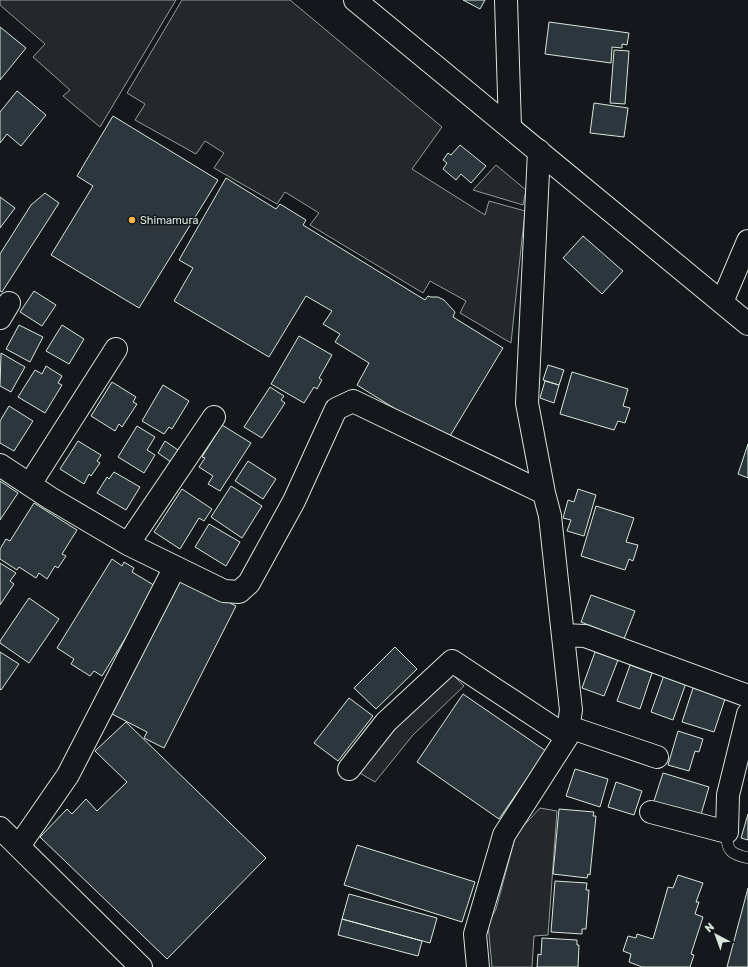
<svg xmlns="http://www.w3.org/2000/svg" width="748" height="967" font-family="Rubik,sans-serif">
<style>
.parking{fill:#24282b;stroke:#939e99}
.building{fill:#2c363c;stroke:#d8e6dc}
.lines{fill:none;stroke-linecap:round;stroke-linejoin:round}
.service-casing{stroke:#d8e6dc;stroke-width:12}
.minor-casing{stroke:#d8e6dc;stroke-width:24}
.tertiary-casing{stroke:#d8e6dc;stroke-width:24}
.service{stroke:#14181c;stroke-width:11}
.minor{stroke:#14181c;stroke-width:22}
.tertiary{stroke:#14181c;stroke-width:22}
.poi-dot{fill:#ffb74d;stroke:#14181c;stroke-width:1.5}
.labels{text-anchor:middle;stroke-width:3;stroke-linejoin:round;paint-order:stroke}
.poi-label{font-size:11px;fill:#d8e6dc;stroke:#14181c;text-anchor:start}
</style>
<rect width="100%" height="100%" fill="#14181c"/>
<path class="parking" d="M 0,0 L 176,0 L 100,127 L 63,96 L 70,90 L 33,57 L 45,44 L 0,5 Z
M 182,0 L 290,0 L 442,127 L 412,169 L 485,215 L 489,201 L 525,211 L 511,343 L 460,313 L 466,301 L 430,281 L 423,293 L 310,225 L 319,213 L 285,192 L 277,204 L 214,168 L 224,153 L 205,141 L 196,154 L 135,120 L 145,104 L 127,93 Z
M 496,165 L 526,190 L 523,205 L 473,190 Z
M 447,669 L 464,686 L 413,735 L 375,782 L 353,769 Z
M 540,808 L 557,811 L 548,935 L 534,936 L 532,967 L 492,967 L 488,924 L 496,909 L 516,834 Z"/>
<path class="building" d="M 463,0 L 485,0 L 480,9 Z
M 549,22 L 629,33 L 627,45 L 622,44 L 622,48 L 612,47 L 611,63 L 545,54 Z
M 0,27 L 26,48 L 0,80 Z
M 614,50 L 629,51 L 625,104 L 610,103 Z
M 17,91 L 46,115 L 21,146 L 7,134 L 0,143 L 0,112 Z
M 594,103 L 628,108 L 624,137 L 590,133 Z
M 113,116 L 218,180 L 139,308 L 51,255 L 93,186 L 77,176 Z
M 460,145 L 486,166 L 471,183 L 461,174 L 456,180 L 443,169 L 447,163 L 443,160 L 448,153 L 451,155 Z
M 226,178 L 276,209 L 280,204 L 306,220 L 303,225 L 425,300 L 428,296 L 431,297 L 438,297 L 444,300 L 455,312 L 453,317 L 503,348 L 447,441 L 357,385 L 369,363 L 335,342 L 340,334 L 323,324 L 332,311 L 306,296 L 269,357 L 174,301 L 193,268 L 179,260 Z
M 45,193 L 59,203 L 2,292 L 0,291 L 0,254 L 31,205 Z
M 0,197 L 15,208 L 0,228 Z
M 583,236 L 623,271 L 602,294 L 563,258 Z
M 34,291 L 56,305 L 42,326 L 20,312 Z
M 19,325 L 43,337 L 30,362 L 6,349 Z
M 62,325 L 84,339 L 69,364 L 46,351 Z
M 299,336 L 332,355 L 319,378 L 322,380 L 317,389 L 314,387 L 304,403 L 271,384 Z
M 1,353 L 25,367 L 11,392 L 0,386 Z
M 548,365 L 564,370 L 559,385 L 543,380 Z
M 46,366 L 62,376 L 58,383 L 62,385 L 45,413 L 18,397 L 35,370 L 42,374 Z
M 572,372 L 628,389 L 623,406 L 630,408 L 625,423 L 618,421 L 614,430 L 560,414 Z
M 545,381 L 559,385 L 554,403 L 540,398 Z
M 112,382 L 136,397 L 133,402 L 137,404 L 122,427 L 119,424 L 115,431 L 91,416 Z
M 163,385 L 189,401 L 172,429 L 169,427 L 164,434 L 142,421 Z
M 270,387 L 284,396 L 281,400 L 285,403 L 262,438 L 244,427 Z
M 9,406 L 33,421 L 14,451 L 0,443 L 0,421 Z
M 222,425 L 251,443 L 220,491 L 208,484 L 213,476 L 199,467 L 205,458 L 202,457 Z
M 137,426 L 155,437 L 147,450 L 155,455 L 144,473 L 118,457 Z
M 78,441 L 101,455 L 97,461 L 100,463 L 91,476 L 89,474 L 84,484 L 60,469 Z
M 165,441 L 178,450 L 171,462 L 158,453 Z
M 748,444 L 748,478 L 738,474 Z
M 248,461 L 276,479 L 263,499 L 235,481 Z
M 114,472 L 140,487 L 126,510 L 97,493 L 107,477 L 109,479 Z
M 0,481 L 18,493 L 0,520 Z
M 231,486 L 262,506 L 242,538 L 211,517 Z
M 182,489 L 212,509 L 204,521 L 199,518 L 180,549 L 154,532 Z
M 578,489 L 596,495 L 584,536 L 567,531 L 571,520 L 563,518 L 568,500 L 574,502 Z
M 34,503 L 77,530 L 62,554 L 66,556 L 58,568 L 55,566 L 47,579 L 39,573 L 36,578 L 19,567 L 17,570 L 0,559 L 0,549 L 6,539 L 10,541 Z
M 596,506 L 634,518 L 626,542 L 638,545 L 633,561 L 629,559 L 625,570 L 581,556 Z
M 209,524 L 240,542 L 226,566 L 195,547 Z
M 112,559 L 122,566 L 124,562 L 134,568 L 132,572 L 157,587 L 102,676 L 94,671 L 90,676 L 71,664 L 74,659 L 57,648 Z
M 0,563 L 16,573 L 10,581 L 14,584 L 0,605 Z
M 181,578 L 236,606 L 164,748 L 144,738 L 147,732 L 112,714 Z
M 591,595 L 635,611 L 624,639 L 581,622 Z
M 29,598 L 59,619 L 29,663 L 0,643 L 0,641 Z
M 395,647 L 417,669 L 376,709 L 354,688 Z
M 0,652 L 19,664 L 1,690 L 0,689 Z
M 595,652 L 618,660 L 604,696 L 582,688 Z
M 630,665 L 652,673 L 640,709 L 617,701 Z
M 664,675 L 686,683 L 673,720 L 651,712 Z
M 693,688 L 726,696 L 714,732 L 682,722 Z
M 463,694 L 546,751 L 499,819 L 417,762 Z
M 349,698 L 373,716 L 338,761 L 314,743 Z
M 126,722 L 266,858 L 167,959 L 40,837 L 67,809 L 72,814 L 86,799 L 97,811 L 127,782 L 95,751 Z
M 678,731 L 703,739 L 699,752 L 695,751 L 689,771 L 668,765 Z
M 575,769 L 608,779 L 600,807 L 566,796 Z
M 663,773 L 709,787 L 700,818 L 653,804 Z
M 616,782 L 642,791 L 634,815 L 608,807 Z
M 559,809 L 594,812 L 593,816 L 596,816 L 590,875 L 588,874 L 587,878 L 553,874 Z
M 748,814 L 748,840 L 741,838 Z
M 357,845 L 475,882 L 462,922 L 344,885 Z
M 678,875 L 703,883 L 696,902 L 699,902 L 695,914 L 703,917 L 691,954 L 694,955 L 690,967 L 642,967 L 629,962 L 631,954 L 623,951 L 628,936 L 636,938 L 637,934 L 653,939 L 668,887 L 673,888 Z
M 555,881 L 587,883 L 586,890 L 589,890 L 586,929 L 582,929 L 582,934 L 551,932 Z
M 748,888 L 748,967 L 727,967 Z
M 349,894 L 437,918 L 430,943 L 342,919 Z
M 342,919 L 422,941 L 418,956 L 338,935 Z
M 542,938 L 577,940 L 577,945 L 579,945 L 578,967 L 537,967 L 538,954 L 541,955 Z"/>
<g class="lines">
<defs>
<path id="service" d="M 727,832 C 726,851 731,854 748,858"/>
<path id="minor" d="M 506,0 L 510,127
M 722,302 L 748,241
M 0,318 L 9,303
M 0,465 L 50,498 L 128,544 L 224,591 L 239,592 L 249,583 L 294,501 L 336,409 L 353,401 L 544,493
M 30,484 L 116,349
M 128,544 L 214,417
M 563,635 L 585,636 L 748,696
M 569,727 L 657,757
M 349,769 L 386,722 L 452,661 L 567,737
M 651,812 L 727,832 L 728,795 L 748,714
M 19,846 L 68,775 L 175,567
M 478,967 L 475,934 L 504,835 L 567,737 L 571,710 L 550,516 L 544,493 L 527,403 L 539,151"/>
<path id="tertiary" d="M 355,0 L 748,324
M 0,828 L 141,967"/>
</defs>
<use href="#service" class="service-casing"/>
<use href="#minor" class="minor-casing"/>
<use href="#tertiary" class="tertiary-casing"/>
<use href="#service" class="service"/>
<use href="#minor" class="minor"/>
<use href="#tertiary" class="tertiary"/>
</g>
<circle class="poi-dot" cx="132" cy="220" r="4"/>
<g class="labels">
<g class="poi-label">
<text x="140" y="224">Shimamura</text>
</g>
</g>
<g transform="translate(716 935) rotate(319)" stroke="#14181c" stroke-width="3" paint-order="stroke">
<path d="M0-3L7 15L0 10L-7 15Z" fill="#d8e6dc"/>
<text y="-6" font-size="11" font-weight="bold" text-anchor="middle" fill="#d8e6dc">N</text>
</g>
</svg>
